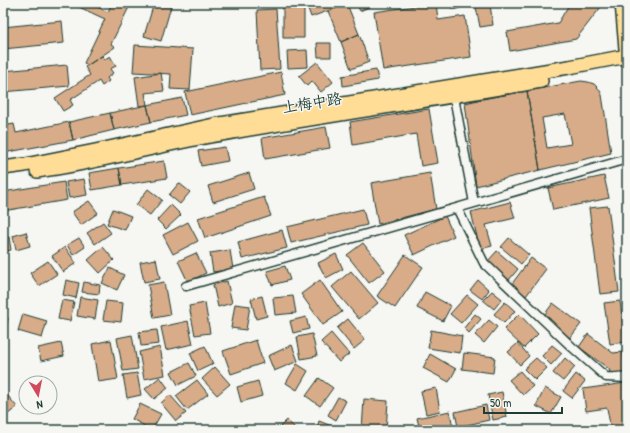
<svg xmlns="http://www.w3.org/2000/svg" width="630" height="433" font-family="'Patrick Hand','LXGW WenKai TC',sans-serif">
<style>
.building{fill:#d8ac89;stroke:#1f3d34;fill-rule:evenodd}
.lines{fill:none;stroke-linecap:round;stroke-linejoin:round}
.minor-casing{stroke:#1f3d34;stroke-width:11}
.primary-casing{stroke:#1f3d34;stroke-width:16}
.minor{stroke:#f6f6f2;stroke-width:8}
.primary{stroke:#ffdd96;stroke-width:13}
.labels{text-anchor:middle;stroke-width:3;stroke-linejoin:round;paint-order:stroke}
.street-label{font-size:15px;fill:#1f3d34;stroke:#f6f6f2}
</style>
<rect width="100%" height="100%" fill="#f6f6f2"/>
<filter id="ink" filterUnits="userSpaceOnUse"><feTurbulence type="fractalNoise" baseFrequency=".025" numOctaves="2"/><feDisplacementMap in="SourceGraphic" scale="8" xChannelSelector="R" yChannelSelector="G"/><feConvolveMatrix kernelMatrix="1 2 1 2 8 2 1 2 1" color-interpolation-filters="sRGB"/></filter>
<g filter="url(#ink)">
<path class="building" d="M 3,3 L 28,3 L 3,5 Z
M 81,3 L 96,3 L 95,6 L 108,12 L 112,3 L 131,3 L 111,44 L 115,47 L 88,65 L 84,63 L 105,19 L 79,7 Z
M 154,3 L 172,3 L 161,41 L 144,36 Z
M 255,3 L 273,3 L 274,5 L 255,6 Z
M 283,3 L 304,3 L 304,38 L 283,38 Z
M 306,3 L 347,3 L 347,4 L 311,17 Z
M 356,3 L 377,3 L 360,11 Z
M 436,3 L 438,20 L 465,16 L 471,57 L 383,70 L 374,12 Z
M 452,3 L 477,3 L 453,10 Z
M 570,3 L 604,3 L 576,39 L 510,51 L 507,32 L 558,23 Z
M 347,4 L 359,34 L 341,42 L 328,11 Z
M 490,5 L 493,25 L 480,27 L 476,7 Z
M 276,9 L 280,69 L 260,70 L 257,10 Z
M 62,21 L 64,43 L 3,49 L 3,27 Z
M 359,34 L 369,62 L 351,69 L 341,42 Z
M 317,43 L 331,43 L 331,57 L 318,57 Z
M 135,45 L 193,49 L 190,90 L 170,89 L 171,74 L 133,72 Z
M 307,50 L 308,67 L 288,68 L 287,51 Z
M 102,56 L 105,59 L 110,56 L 116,66 L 110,69 L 113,73 L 107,78 L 109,81 L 102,86 L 99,81 L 70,100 L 73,105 L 63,111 L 55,98 L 90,75 L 85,67 Z
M 317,62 L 333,82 L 321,92 L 312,81 L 307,86 L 299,76 Z
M 67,65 L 69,86 L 3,92 L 3,71 Z
M 376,70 L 378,80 L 343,86 L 342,76 Z
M 281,72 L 285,95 L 190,115 L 185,92 Z
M 161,73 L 164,91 L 145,93 L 147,105 L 139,106 L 135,77 Z
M 581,81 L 588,82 L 594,84 L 599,89 L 602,95 L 611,153 L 540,170 L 527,91 ZM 565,114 L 571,144 L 547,148 L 542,118 Z
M 527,91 L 540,170 L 476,186 L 465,103 L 492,97 Z
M 182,98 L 186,115 L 151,122 L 147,105 Z
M 147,105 L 151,122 L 114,130 L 110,113 Z
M 429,109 L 438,163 L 421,166 L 416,134 L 353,145 L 350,122 Z
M 110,113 L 114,130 L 73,140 L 69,122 Z
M 69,122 L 73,140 L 3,153 L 3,126 L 14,124 L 16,133 Z
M 326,127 L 330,148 L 265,159 L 262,138 Z
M 225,147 L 228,161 L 201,166 L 198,151 Z
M 164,161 L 167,178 L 122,185 L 119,168 Z
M 119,168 L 122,185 L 92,190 L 89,173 Z
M 249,173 L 254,189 L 213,202 L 208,186 Z
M 430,173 L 436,209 L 378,224 L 371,183 Z
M 604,176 L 609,198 L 553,210 L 548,188 Z
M 84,179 L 87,195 L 69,198 L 66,182 Z
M 64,182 L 67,200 L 3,211 L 3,192 Z
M 179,183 L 190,192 L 180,204 L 169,195 Z
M 148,189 L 162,200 L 150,215 L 136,205 Z
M 264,197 L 271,216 L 205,238 L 198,218 Z
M 89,201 L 98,213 L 81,225 L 72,212 Z
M 510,202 L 515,218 L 486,225 L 492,246 L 480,249 L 471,212 Z
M 171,205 L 181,215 L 166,229 L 157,220 Z
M 608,206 L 619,292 L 600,294 L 589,208 Z
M 113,209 L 131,216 L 125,230 L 107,224 Z
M 363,209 L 367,225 L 291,243 L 287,227 Z
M 445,216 L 454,236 L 414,255 L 404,235 Z
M 103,222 L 111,233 L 95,244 L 87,233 Z
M 188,222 L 198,241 L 173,254 L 163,235 Z
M 282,230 L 287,248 L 242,259 L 238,242 Z
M 26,232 L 30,246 L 16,250 L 13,236 Z
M 9,237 L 11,250 L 3,252 L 3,238 Z
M 79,238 L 85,247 L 73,255 L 67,245 Z
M 509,238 L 529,255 L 521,264 L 501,247 Z
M 363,243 L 385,271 L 369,283 L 347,255 Z
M 65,247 L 76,263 L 63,272 L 52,256 Z
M 103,247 L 114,260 L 100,273 L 88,260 Z
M 230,250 L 233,269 L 213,272 L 210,253 Z
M 497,251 L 518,269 L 509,280 L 488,261 Z
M 196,253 L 206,273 L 188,282 L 178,261 Z
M 336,254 L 343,269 L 326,278 L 318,263 Z
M 405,255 L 423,267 L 395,308 L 377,296 Z
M 531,258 L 546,269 L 526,296 L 511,285 Z
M 156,259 L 160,279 L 144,282 L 140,262 Z
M 48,261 L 57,274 L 39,286 L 30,273 Z
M 285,266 L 290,280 L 272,285 L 267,271 Z
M 110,268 L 124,275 L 117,290 L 102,283 Z
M 351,271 L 378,303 L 359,319 L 332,287 Z
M 66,280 L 79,283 L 76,298 L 63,295 Z
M 320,280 L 342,312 L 323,325 L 301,294 Z
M 478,280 L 489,290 L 482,299 L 470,290 Z
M 227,281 L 232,303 L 218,307 L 213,285 Z
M 84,282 L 100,285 L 99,294 L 82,292 Z
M 164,282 L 170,315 L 154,318 L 148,285 Z
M 492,291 L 502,299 L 494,309 L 483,300 Z
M 425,292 L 451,306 L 443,321 L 417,308 Z
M 467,295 L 478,304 L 461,323 L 450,314 Z
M 262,296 L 267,316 L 256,319 L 251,299 Z
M 293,296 L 296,313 L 275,315 L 273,298 Z
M 80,297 L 98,300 L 95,319 L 77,316 Z
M 62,300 L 74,302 L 70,321 L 58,319 Z
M 106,301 L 123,303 L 121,322 L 103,320 Z
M 620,301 L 625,342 L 610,344 L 604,303 Z
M 505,302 L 515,311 L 504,323 L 494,314 Z
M 205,303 L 210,333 L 195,335 L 189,306 Z
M 553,303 L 581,324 L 570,338 L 542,318 Z
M 235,304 L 250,306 L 246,330 L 231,328 Z
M 23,314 L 47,321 L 42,338 L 18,331 Z
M 475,314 L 481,319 L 469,333 L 464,328 Z
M 519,314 L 538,334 L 524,348 L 504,329 Z
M 3,317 L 8,318 L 5,332 L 3,332 Z
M 306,317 L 309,329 L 293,333 L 290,321 Z
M 348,319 L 365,340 L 354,349 L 337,328 Z
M 489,320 L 497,327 L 484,343 L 475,335 Z
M 188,321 L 193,344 L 166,350 L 161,327 Z
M 157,330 L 159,344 L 141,346 L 139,332 Z
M 431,330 L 462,336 L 460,353 L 428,348 Z
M 331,333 L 349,354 L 339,362 L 321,342 Z
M 312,334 L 317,356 L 301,359 L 297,337 Z
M 588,334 L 613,353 L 623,352 L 626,371 L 610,373 L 609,369 L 579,347 Z
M 132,335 L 138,369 L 123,371 L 117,338 Z
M 111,340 L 118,379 L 98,382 L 92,344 Z
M 256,340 L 263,363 L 231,374 L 223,351 Z
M 61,343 L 64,356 L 41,361 L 38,348 Z
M 518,343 L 529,356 L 520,365 L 508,352 Z
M 3,344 L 6,344 L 3,360 Z
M 292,345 L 298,361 L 274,371 L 268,356 Z
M 552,345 L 562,353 L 551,365 L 542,356 Z
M 205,346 L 213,364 L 198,371 L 190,353 Z
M 160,347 L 165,375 L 144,379 L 139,352 Z
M 464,353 L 495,357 L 493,373 L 462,369 Z
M 430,354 L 456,369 L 449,382 L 423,368 Z
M 536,358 L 547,368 L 535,380 L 524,369 Z
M 565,358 L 575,367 L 563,381 L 553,373 Z
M 189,363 L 196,376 L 178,385 L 171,372 Z
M 297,364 L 308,371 L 297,390 L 286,383 Z
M 215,367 L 230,384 L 217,395 L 202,379 Z
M 520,371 L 533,386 L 523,395 L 509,380 Z
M 137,373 L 141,395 L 127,398 L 123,375 Z
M 576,374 L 585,381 L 572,398 L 563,391 Z
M 160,377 L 168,388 L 154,399 L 145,389 Z
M 319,378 L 333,388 L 320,406 L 306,396 Z
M 197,380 L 208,394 L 187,410 L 176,396 Z
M 258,381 L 262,396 L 241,402 L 237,387 Z
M 626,383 L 627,430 L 611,430 L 607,408 L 586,411 L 583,389 Z
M 436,388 L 440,411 L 426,414 L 421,391 Z
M 545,388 L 561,397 L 551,414 L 536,406 Z
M 3,390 L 17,407 L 3,418 Z
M 502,392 L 507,417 L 493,420 L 488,395 Z
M 170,395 L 186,413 L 176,421 L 161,403 Z
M 338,397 L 346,401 L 336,420 L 328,415 Z
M 364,399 L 388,401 L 386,430 L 362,430 Z
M 140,404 L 161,414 L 152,430 L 132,419 Z
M 486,405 L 489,420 L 458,427 L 455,412 Z
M 450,411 L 453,428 L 443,430 L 420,430 L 417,418 Z
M 287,420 L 296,429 L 295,430 L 280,430 L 279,428 Z
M 319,421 L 334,427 L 332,430 L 316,430 Z"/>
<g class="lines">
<defs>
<path id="minor" d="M 453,92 L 474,203
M 457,208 L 484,263 L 572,347 L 606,377 L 627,378
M 186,286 L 627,159"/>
<path id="primary" d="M 622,3 L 627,60
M 3,168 L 25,165 L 95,151 L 214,125 L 569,67 L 627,56
M 37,171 C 99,163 159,144 221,134 C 327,115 434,100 541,81"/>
</defs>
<use href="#minor" class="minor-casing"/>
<use href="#primary" class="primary-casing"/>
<use href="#minor" class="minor"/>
<use href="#primary" class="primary"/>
</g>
</g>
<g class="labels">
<g class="street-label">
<text transform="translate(312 103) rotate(-9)" y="5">上梅中路</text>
</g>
</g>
<rect width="630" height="433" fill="none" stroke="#f6f6f2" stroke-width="16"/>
<rect x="8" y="8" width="614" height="417" fill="none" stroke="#1f3d34" stroke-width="1.5" filter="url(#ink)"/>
<g transform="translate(38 395) rotate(170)"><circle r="19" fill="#f6f6f2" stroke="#a0aca6"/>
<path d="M0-3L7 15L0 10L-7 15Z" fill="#d1495b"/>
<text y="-6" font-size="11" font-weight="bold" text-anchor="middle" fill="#1f3d34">N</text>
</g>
<path d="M484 407v6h78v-6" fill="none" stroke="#1f3d34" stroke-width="2"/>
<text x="490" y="407" font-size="12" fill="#1f3d34" stroke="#f6f6f2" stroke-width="3" paint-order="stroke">50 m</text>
</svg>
